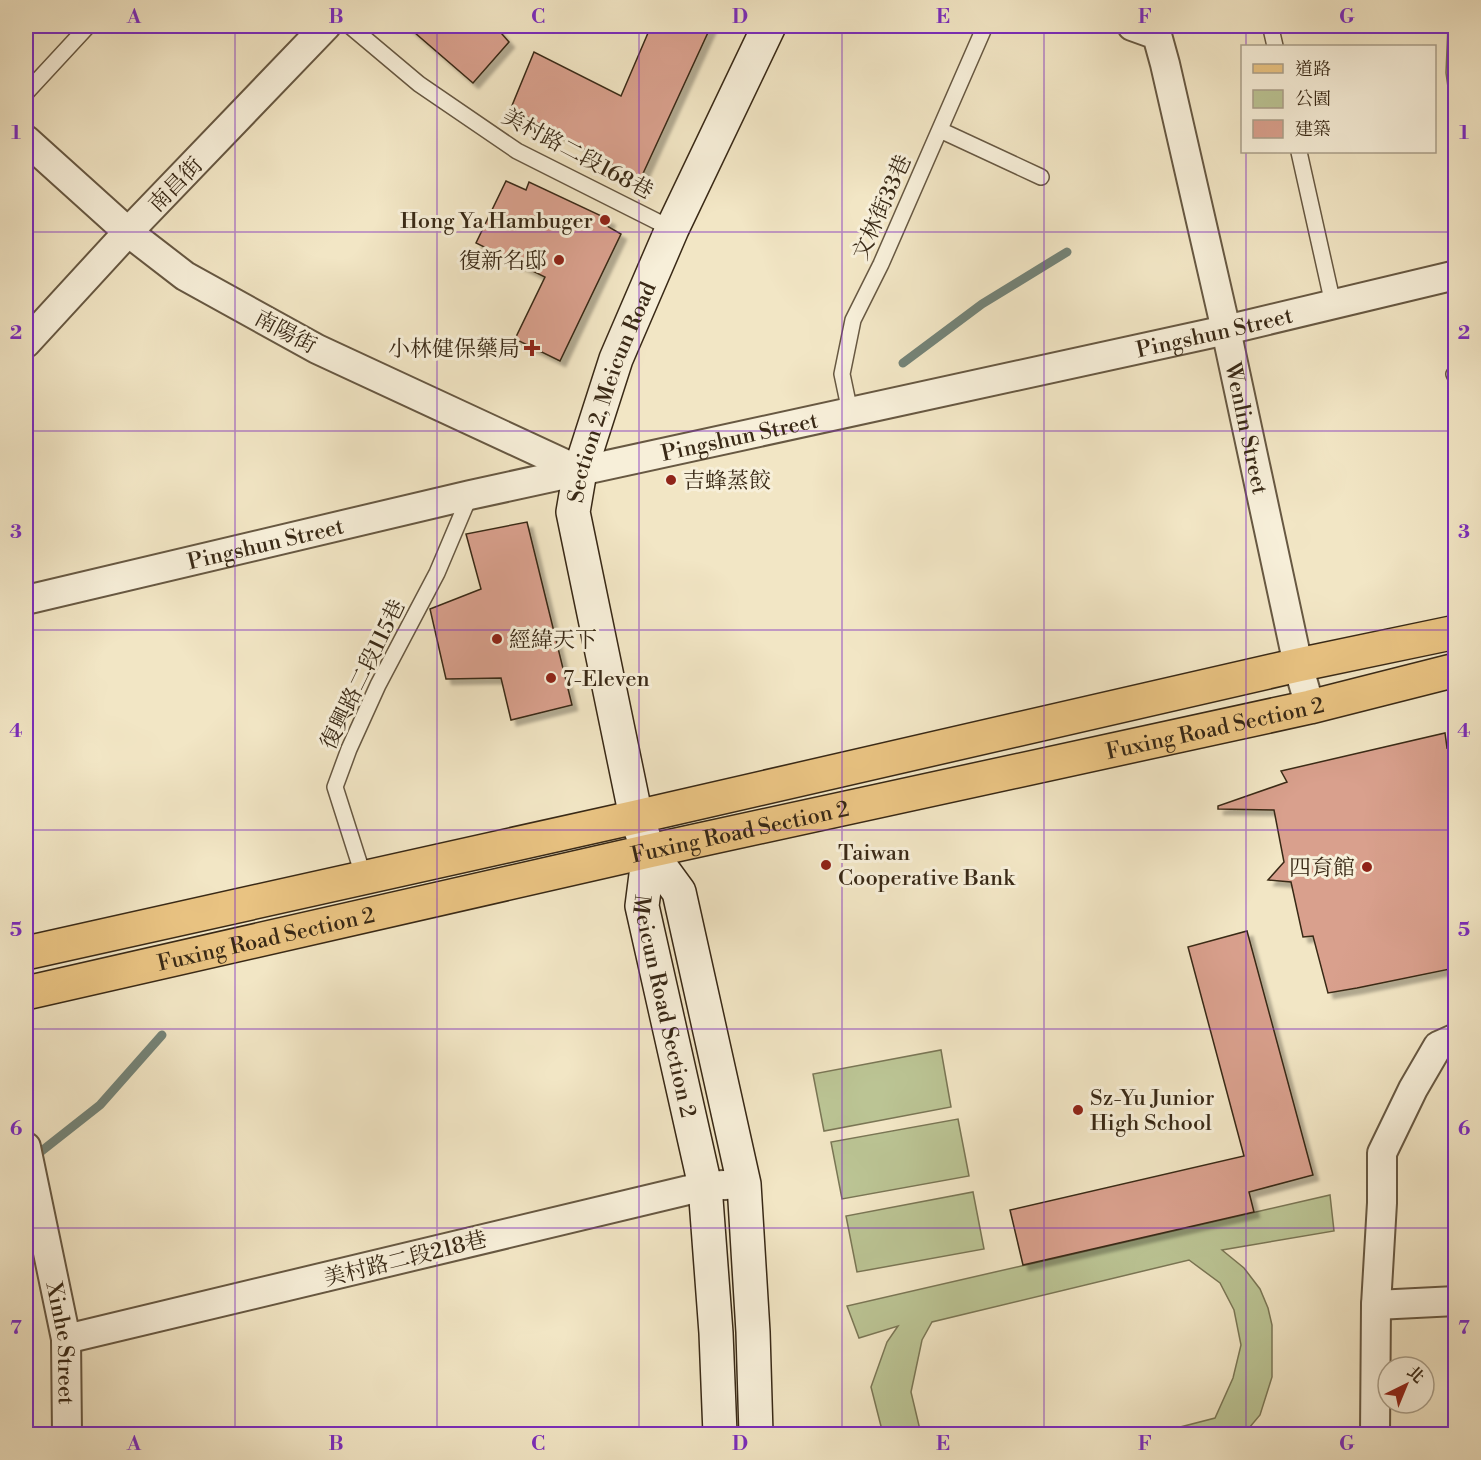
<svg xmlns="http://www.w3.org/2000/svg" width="1481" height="1460" font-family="'Libre Bodoni','Noto Serif TC',serif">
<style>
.green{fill:#bbc494;stroke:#7a7655;stroke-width:1.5}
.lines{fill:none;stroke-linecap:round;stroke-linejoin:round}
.stream{stroke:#748377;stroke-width:9}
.building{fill:#d9a08d;stroke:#392916;stroke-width:1.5;filter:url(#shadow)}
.lane-casing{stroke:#675842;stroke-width:18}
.street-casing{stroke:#675842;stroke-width:32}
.secondary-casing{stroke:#392916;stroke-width:36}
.primary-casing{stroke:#392916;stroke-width:36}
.lane{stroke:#f7efd9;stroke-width:15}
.street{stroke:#f7efd9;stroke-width:28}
.secondary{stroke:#f7efd9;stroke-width:33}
.primary{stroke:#e9c382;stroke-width:33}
.grid{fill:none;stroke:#7b2cbf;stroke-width:1.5;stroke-opacity:0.55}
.poi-dot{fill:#8f2418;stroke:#f7efd9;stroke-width:2}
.labels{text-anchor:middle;stroke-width:6;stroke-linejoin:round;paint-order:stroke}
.street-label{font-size:22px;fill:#392916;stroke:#f7efd9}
.poi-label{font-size:22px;fill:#392916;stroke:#f7efd9;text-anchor:start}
.neatline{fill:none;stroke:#7b2cbf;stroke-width:2}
.grid-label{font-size:20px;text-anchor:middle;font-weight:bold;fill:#7b2cbf}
</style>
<defs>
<filter id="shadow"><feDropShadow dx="5.5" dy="5.5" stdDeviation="1.5" flood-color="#0004"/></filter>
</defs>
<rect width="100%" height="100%" fill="#f2e6c5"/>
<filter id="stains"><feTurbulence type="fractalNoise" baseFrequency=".00333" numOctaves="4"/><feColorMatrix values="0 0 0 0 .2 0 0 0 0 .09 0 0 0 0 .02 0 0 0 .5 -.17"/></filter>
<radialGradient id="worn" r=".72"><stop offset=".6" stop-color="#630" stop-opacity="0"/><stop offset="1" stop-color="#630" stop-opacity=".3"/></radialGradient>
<path class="green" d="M 1448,26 L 1455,26 L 1455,136 L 1446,73 Z
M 941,1050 L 951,1107 L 824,1131 L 813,1074 Z
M 958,1119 L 969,1176 L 842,1199 L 831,1142 Z
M 973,1192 L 984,1249 L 857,1272 L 846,1216 Z
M 1330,1195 L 1334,1231 L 1222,1250 L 1244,1268 L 1260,1289 L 1268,1308 L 1272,1325 L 1272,1377 L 1260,1415 L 1244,1434 L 1153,1434 L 1215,1418 L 1233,1378 L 1241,1345 L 1234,1310 L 1220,1283 L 1189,1260 L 932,1322 L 922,1340 L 911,1392 L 921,1434 L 883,1434 L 871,1387 L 887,1342 L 898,1326 L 859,1338 L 847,1306 Z"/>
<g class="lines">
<path class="stream" d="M 903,363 L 982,304 L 1067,252
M 34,1157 L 100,1105 L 162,1035"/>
</g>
<path class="building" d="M 407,26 L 495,26 L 509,42 L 473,83 Z
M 651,26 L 711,26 L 640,180 L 511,108 L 534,52 L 621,96 Z
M 506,181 L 526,190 L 529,182 L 610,220 L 607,226 L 621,234 L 560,361 L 515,339 L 545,277 L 476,243 Z
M 527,522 L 572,705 L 511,720 L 501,678 L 446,679 L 430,609 L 481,589 L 466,534 Z
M 1445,733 L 1447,748 L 1455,746 L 1455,968 L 1357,988 L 1328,993 L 1313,936 L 1303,937 L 1291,882 L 1268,880 L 1284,862 L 1274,810 L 1218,809 L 1218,806 L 1287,782 L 1281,771 Z
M 1247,931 L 1313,1175 L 1249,1192 L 1254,1212 L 1023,1265 L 1010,1210 L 1244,1156 L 1188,947 Z"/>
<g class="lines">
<defs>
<path id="lane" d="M 350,26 L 419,84 L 517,151 L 672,229
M 1272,33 L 1275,46
M 26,93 L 88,26
M 940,130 L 1041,177
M 1299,152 L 1333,304
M 1454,374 L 1456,378
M 850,412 L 842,374 L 853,320 L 881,264 L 985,26
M 364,878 L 335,787 L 349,749 L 378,685 L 437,573 L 470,495"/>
<g id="street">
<path id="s1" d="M 1132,26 L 1157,35 L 1165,64 L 1226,330 L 1298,665 L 1310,707"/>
<path d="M 26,140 L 128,232 L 185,276 L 317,349 L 580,471"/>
<path d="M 26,343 L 128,232 L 326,26"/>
<path id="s2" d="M 26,600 L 470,495 L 1226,330 L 1456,275"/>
<path id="s3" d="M 26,1147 L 66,1339 L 67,1434"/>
<path d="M 1376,1305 L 1456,1301"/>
<path d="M 66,1339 L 705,1186 L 744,1184"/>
<path d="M 1375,1434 L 1376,1305 L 1382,1203 L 1382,1153 L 1413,1089 L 1438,1046 L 1456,1038"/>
</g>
<g id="secondary">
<path id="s4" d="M 649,851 L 642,906 L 705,1186 L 716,1333 L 720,1434"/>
<path id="s5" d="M 756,1434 L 753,1332 L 744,1184 L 679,892 L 649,851 L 636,817 L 573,512 L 580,471 L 616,359 L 672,229 L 769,26"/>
</g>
<g id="primary">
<path d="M 26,953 L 636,817 L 1298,665 L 1456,632"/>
<path id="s6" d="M 26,993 L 649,851 L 1310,707 L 1456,670"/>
</g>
</defs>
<use href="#lane" class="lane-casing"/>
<use href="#street" class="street-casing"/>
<use href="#secondary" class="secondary-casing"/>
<use href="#primary" class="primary-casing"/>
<use href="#lane" class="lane"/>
<use href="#street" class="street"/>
<use href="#secondary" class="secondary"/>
<use href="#primary" class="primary"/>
</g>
<path class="grid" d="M 235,26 L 235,1434M 437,26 L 437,1434M 639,26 L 639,1434M 842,26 L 842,1434M 1044,26 L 1044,1434M 1246,26 L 1246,46M 1246,152 L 1246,1434M 26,232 L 1456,232M 26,431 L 1456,431M 26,630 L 1456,630M 26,830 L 1456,830M 26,1029 L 1456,1029M 26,1228 L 1456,1228"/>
<g class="poi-dot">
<circle cx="605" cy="220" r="6"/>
<circle cx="559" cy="260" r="6"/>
<path d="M529 339h6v6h6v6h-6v6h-6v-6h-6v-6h6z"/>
<circle cx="671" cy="480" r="6"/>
<circle cx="497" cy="639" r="6"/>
<circle cx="551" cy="678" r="6"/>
<circle cx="826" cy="865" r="6"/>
<circle cx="1367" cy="867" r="6"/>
<circle cx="1078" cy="1110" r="6"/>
</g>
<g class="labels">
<g class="street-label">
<text transform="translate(578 153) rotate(28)" y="8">美村路二段168巷</text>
<text transform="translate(175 184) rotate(-46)" y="8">南昌街</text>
<text transform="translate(881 207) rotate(-66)" y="8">文林街33巷</text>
<text transform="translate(286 331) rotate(28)" y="8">南陽街</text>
<text dy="8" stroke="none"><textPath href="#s2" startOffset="1218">Pingshun Street</textPath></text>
<text dy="8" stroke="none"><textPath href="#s5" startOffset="1074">Section 2, Meicun Road</textPath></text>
<text dy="8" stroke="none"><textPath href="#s1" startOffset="430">Wenlin Street</textPath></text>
<text dy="8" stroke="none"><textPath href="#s2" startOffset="732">Pingshun Street</textPath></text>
<text dy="8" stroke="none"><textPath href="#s2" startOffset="246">Pingshun Street</textPath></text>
<text transform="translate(362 674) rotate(-64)" y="8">復興路二段115巷</text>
<text dy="8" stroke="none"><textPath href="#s6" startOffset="1218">Fuxing Road Section 2</textPath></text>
<text dy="8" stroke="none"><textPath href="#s6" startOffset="732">Fuxing Road Section 2</textPath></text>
<text dy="8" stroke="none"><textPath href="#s6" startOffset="246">Fuxing Road Section 2</textPath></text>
<text dy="8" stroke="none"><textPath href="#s4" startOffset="158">Meicun Road Section 2</textPath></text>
<text transform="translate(405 1258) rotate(-14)" y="8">美村路二段218巷</text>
<text dy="8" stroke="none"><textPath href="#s3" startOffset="200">Xinhe Street</textPath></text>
</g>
<g class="poi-label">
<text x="593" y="228" text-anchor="end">Hong Ya Hambuger</text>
<text x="547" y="268" text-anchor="end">復新名邸</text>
<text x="520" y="356" text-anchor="end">小林健保藥局</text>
<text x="683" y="488">吉蜂蒸餃</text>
<text x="509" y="647">經緯天下</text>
<text x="563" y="686">7-Eleven</text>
<text x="838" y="860">Taiwan<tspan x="838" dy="25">Cooperative Bank</tspan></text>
<text x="1355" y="875" text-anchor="end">四育館</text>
<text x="1090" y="1105">Sz-Yu Junior<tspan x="1090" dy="25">High School</tspan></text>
</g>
</g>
<rect width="1481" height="1460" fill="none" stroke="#f2e6c5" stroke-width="66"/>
<rect x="1241" y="45" width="195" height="108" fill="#f7efd9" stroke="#aba08b" stroke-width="1.5"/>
<rect x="1253" y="64" width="30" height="9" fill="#e9c382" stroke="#aba08b" stroke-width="1.5"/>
<text x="1295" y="75" font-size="18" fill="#392916">道路</text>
<rect x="1253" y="90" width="30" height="18" fill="#bbc494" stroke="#aba08b" stroke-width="1.5"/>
<text x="1295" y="105" font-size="18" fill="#392916">公園</text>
<rect x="1253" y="120" width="30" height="18" fill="#d9a08d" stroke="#aba08b" stroke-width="1.5"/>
<text x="1295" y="135" font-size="18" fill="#392916">建築</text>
<g transform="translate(1406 1385) rotate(43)"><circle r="28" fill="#f7efd9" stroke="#aba08b" stroke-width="1.5"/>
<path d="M0-4.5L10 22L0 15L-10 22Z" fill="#8f2418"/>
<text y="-9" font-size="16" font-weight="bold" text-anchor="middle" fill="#392916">北</text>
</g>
<rect x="33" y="33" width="1415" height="1394" class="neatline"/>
<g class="grid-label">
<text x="134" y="23">A</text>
<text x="336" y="23">B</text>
<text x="538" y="23">C</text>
<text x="740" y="23">D</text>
<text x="943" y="23">E</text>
<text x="1145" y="23">F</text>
<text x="1347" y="23">G</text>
<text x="16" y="139">1</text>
<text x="1464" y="139">1</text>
<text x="16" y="339">2</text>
<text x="1464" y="339">2</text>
<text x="16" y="538">3</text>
<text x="1464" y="538">3</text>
<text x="16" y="737">4</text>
<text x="1464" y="737">4</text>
<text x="16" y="936">5</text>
<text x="1464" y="936">5</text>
<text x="16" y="1135">6</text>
<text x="1464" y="1135">6</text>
<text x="16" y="1334">7</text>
<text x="1464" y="1334">7</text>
<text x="134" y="1450">A</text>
<text x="336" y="1450">B</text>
<text x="538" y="1450">C</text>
<text x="740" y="1450">D</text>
<text x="943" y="1450">E</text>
<text x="1145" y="1450">F</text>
<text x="1347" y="1450">G</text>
</g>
<rect width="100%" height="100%" filter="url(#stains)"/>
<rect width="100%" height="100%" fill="url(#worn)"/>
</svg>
